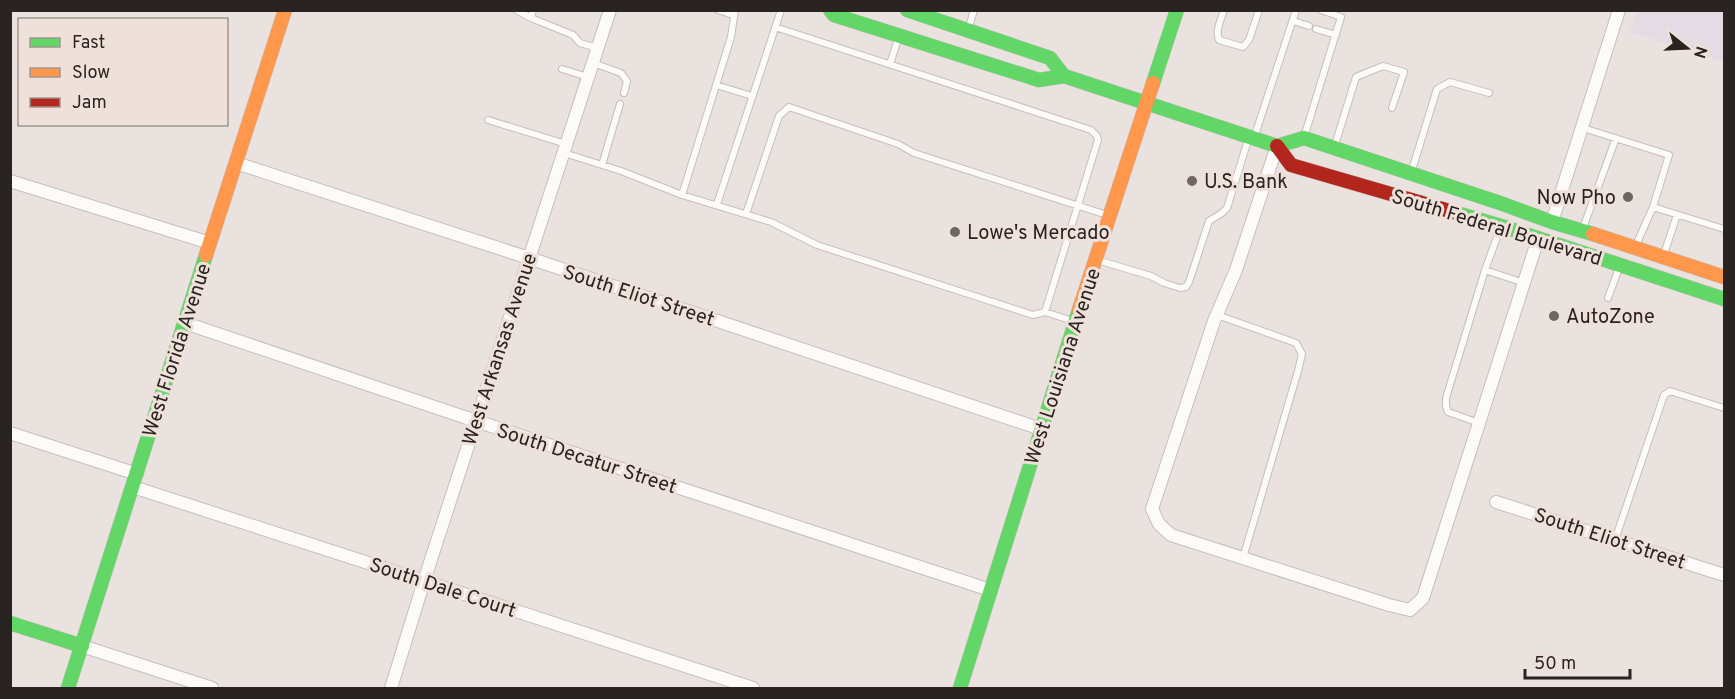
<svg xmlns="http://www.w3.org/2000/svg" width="1735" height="699" font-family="Overpass,sans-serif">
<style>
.education{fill:#e4dbe5}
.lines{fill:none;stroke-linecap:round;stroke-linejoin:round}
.lane-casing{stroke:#c5bfbc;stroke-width:8}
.street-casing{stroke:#c5bfbc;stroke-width:14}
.fast-casing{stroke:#c5bfbc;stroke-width:15}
.slow-casing{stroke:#c5bfbc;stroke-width:15}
.jam-casing{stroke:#c5bfbc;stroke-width:15}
.lane{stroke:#fcfbfa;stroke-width:6}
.street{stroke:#fcfbfa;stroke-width:12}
.fast{stroke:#63d668;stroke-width:14}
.slow{stroke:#ff974d;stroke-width:14}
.jam{stroke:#b3261e;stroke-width:14}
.poi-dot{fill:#6d6664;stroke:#efe1da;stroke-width:2}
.labels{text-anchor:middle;stroke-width:6;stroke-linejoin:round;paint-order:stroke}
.poi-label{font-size:20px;fill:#292421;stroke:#efe1da;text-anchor:start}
.street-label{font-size:20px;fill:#292421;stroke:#efe1da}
</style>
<rect width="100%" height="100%" fill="#eae2df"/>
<path class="education" d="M 1637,11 L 1724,11 L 1724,62 L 1630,32 Z"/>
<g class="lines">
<defs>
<path id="lane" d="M 516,10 L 531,18
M 533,10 L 531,18 L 573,35 L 580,43 L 597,48
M 718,10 L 733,15
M 1224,10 C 1221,20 1215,30 1219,40 L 1243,47 L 1249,40 L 1259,10
M 1293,21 L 1309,26
M 775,27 L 1091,130 L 1097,136 L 1098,140 L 1045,312
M 969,27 L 974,10
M 1316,29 L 1336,35
M 593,63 L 621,73 L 627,81 L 624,93
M 890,64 L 898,39
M 562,69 L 588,77
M 716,85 L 752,96
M 488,120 L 566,144
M 1583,128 L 1669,155 L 1653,207 L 1724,229
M 1305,134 L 1341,17 L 1321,10
M 1255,135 L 1296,10
M 1335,145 L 1356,77 L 1383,66 L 1404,72 L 1392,108
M 564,153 L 621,171 L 682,195 L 771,222 L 817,245 L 1033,315 L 1045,312 L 1073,321
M 602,165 L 620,104
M 1412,170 L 1437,89 L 1450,82 L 1489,93
M 682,195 L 731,37 L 735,10
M 717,204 L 781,10
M 746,214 L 779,116 L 789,107 L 898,144 L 914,153 L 1107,215
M 1583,228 L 1616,138
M 1636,245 L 1653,207
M 1664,254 L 1677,215
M 1097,260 L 1151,276 L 1164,283 L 1180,288 L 1186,287 L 1189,282 L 1209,221 L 1222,213 L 1227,208 L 1248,140
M 1485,270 L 1524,283
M 1608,298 L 1619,268
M 1217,315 L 1296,343 L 1302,354 L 1298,371 L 1243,558
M 1479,423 L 1448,412 L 1446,406 L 1446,398 L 1485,270 L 1500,229
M 1615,540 L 1664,395 L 1670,391 L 1724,408"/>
<path id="street" d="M 1277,146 L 1236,270 L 1214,321 L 1152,509 L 1159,524 L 1171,535 L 1389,605 L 1410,610 L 1423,598 L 1538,239
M 236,163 L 529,258 L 1041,429
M 10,181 L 210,243
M 1552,222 L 1619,10
M 185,323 L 476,421 L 990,590
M 10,433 L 137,474
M 133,487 L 424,581 L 753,688
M 1496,502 L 1724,575
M 82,646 L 212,688
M 391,688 L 424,581 L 610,10"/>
<path id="fast" d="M 830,10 L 834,15 L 1039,80 L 1064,76 L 1277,146 L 1304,138 L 1503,204 L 1552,222 L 1593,234
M 907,10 L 1050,58 L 1064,76
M 1153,83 L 1177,10
M 1453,212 L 1501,226 L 1724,299
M 10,623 L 82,646
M 68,688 L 206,255
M 960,688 L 1079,310"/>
<path id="slow" d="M 1593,234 L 1724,277
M 206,255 L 285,10
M 1079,310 L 1153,83"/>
<path id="jam" d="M 1277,146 L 1291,165 L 1453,212"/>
</defs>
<use href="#lane" class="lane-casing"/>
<use href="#street" class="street-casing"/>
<use href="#fast" class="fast-casing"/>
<use href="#slow" class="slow-casing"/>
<use href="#jam" class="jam-casing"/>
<use href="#lane" class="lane"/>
<use href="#street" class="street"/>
<use href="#fast" class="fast"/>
<use href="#slow" class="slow"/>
<use href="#jam" class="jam"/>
</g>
<g class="poi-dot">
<circle cx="1192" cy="181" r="6"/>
<circle cx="1628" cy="197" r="6"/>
<circle cx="955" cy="232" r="6"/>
<circle cx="1554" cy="316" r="6"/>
</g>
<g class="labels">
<g class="poi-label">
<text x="1204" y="188">U.S. Bank</text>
<text x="1616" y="204" text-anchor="end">Now Pho</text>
<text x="967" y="239">Lowe's Mercado</text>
<text x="1566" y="323">AutoZone</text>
</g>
<g class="street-label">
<text transform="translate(1497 227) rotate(17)" y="7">South Federal Boulevard</text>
<text transform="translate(639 295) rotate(18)" y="7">South Eliot Street</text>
<text transform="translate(499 349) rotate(-72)" y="7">West Arkansas Avenue</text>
<text transform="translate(176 350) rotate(-72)" y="7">West Florida Avenue</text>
<text transform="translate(1062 366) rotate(-72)" y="7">West Louisiana Avenue</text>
<text transform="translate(587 458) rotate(18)" y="7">South Decatur Street</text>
<text transform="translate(1610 538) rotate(18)" y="7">South Eliot Street</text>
<text transform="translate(443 587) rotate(18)" y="7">South Dale Court</text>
</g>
</g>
<rect width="1735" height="699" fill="none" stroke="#292421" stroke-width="24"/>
<rect x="18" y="18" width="210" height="108" fill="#efe1da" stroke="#a09590" stroke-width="1.5"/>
<rect x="30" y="38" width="30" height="9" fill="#63d668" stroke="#a09590" stroke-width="1.5"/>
<text x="72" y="48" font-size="18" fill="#292421">Fast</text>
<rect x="30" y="68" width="30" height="9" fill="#ff974d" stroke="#a09590" stroke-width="1.5"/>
<text x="72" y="78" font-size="18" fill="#292421">Slow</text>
<rect x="30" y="98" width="30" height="9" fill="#b3261e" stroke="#a09590" stroke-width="1.5"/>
<text x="72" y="108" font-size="18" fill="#292421">Jam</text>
<g transform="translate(1687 48) rotate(108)" stroke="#efe1da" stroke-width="4.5" paint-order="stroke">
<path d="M0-4.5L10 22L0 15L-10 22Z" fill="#292421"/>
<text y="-9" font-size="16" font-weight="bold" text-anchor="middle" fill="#292421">N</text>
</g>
<path d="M1525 669v9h105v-9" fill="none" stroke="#292421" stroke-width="3"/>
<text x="1534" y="669" font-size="18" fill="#292421" stroke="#efe1da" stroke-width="4.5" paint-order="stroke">50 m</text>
</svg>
